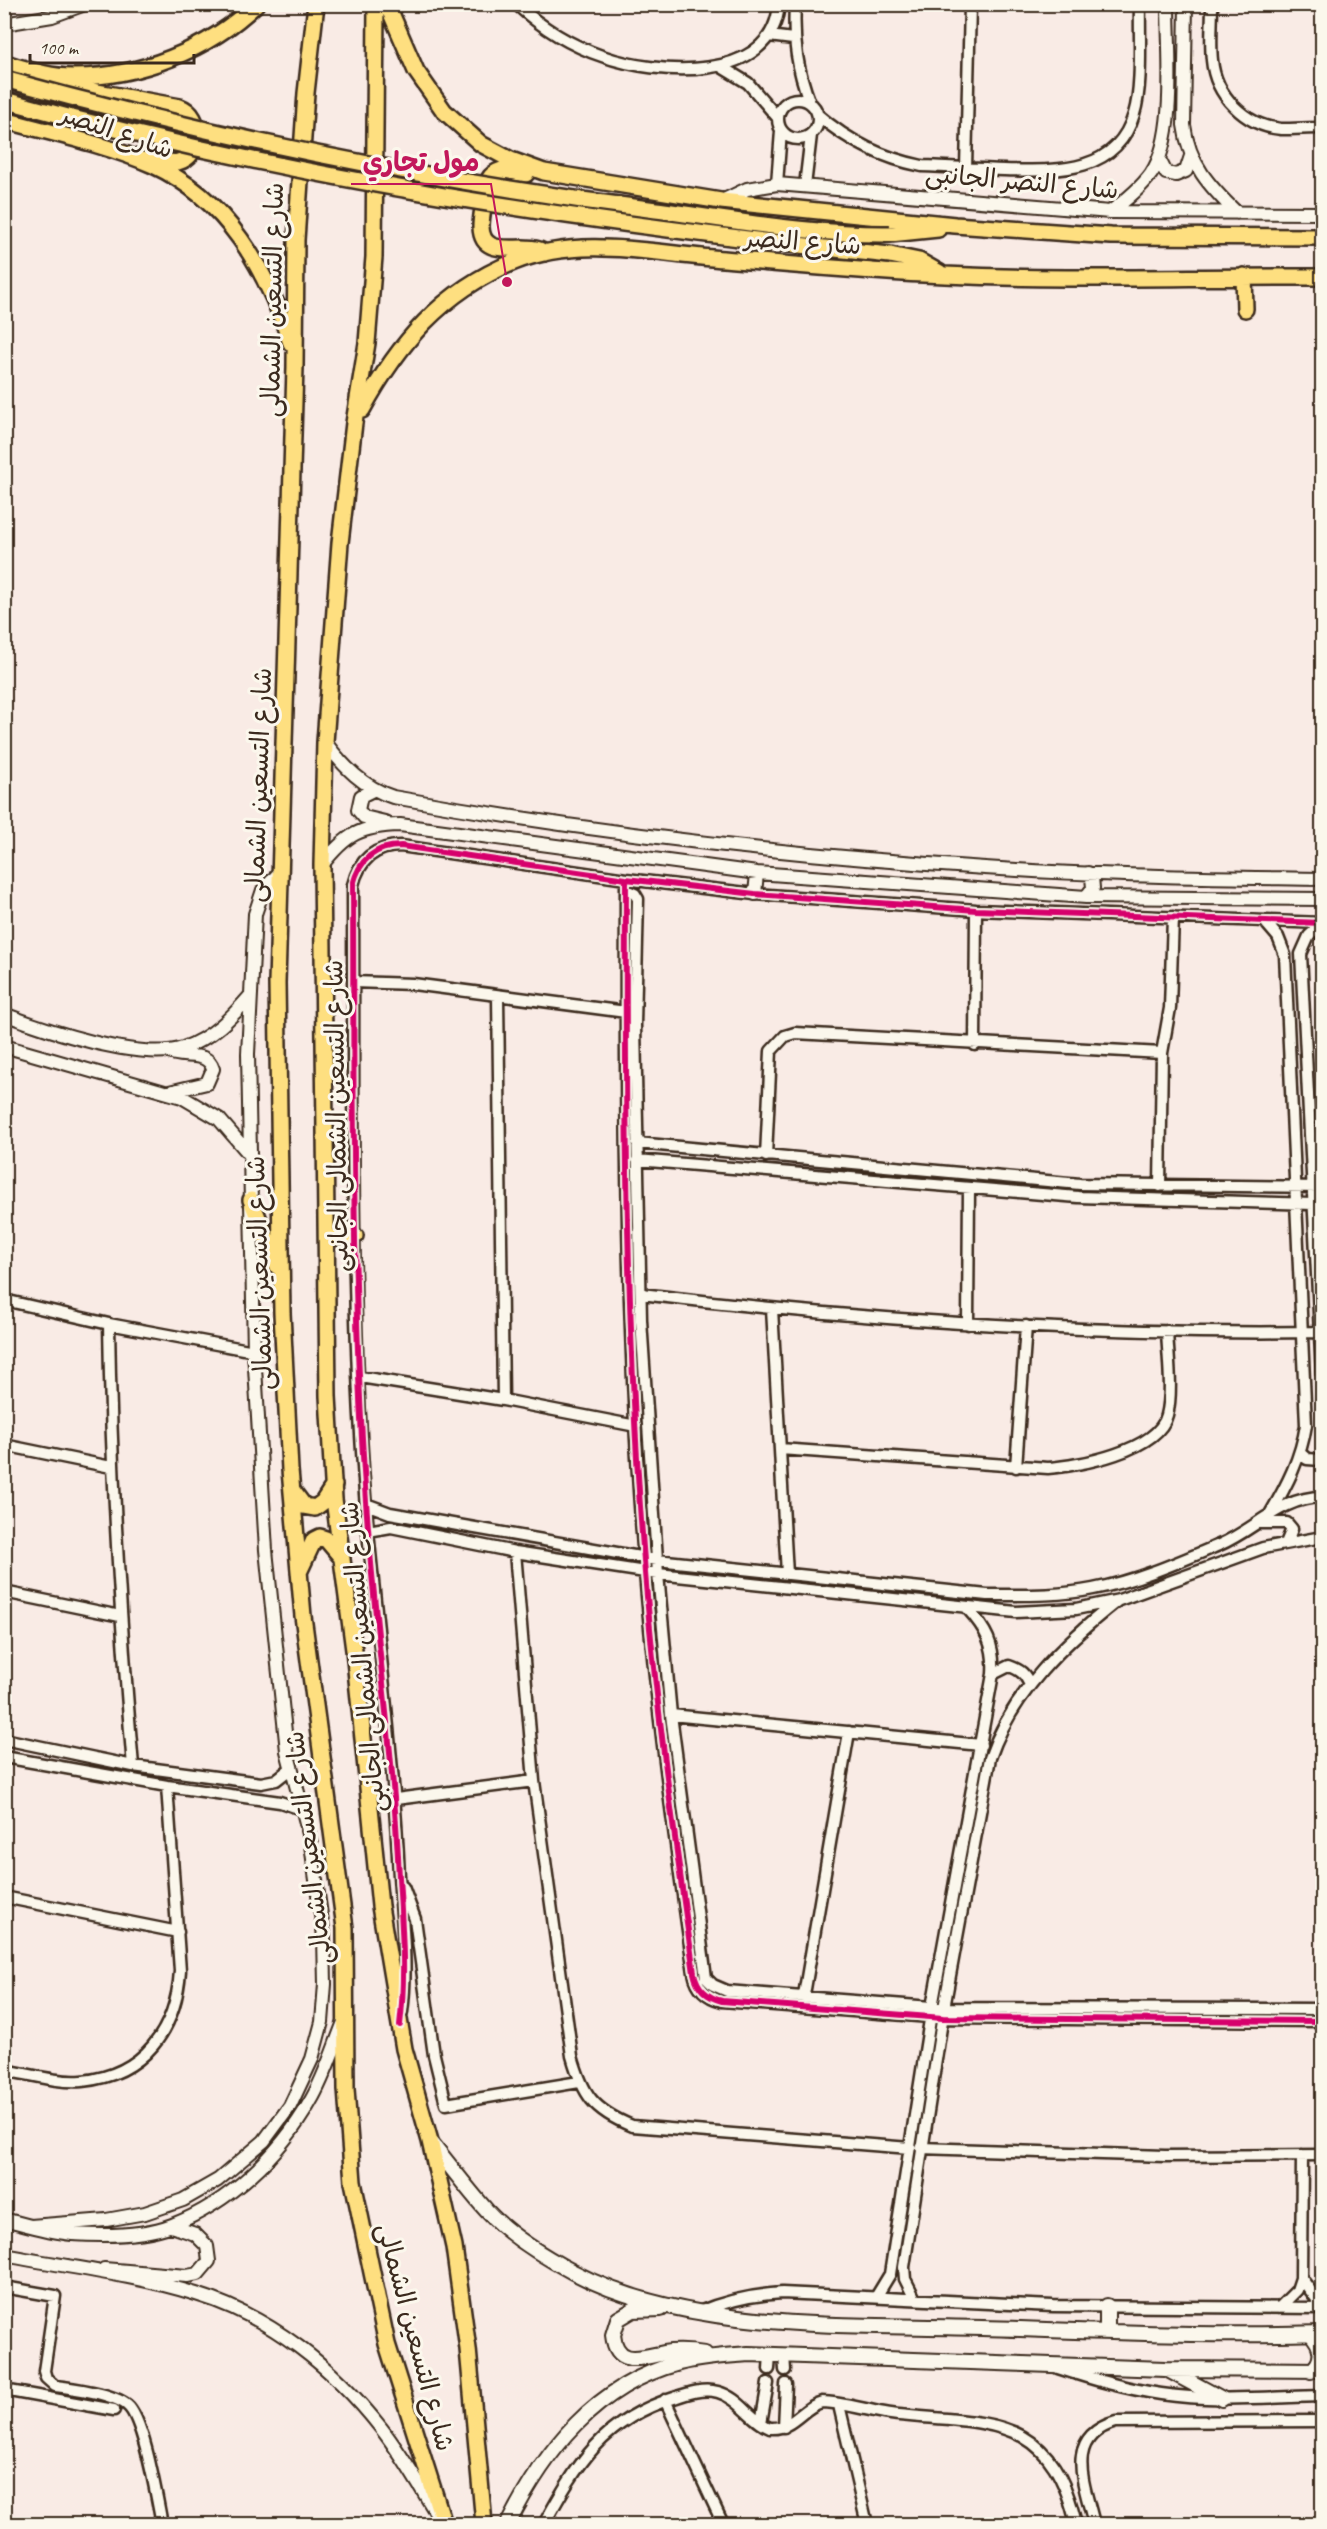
<svg xmlns="http://www.w3.org/2000/svg" width="1327" height="2529" font-family="Caveat,'Playpen Sans Arabic',sans-serif">
<style>
.lines{fill:none;stroke-linecap:round;stroke-linejoin:round}
.minor-casing{stroke:#3b2a1e;stroke-width:15}
.tertiary-casing{stroke:#3b2a1e;stroke-width:16}
.secondary-casing{stroke:#3b2a1e;stroke-width:18}
.primary-casing{stroke:#3b2a1e;stroke-width:20}
.minor{stroke:#fbf7ec;stroke-width:10}
.tertiary{stroke:#fbf7ec;stroke-width:12}
.secondary{stroke:#fbf7ec;stroke-width:14}
.primary{stroke:#fedf80;stroke-width:15}
.primary-bridge-casing{stroke:#3b2a1e;stroke-width:20;stroke-linecap:butt}
.primary-bridge{stroke:#fedf80;stroke-width:15}
.cycleway-casing{stroke:#fbf7ec;stroke-width:10}
.cycleway{stroke:#d6006c;stroke-width:6}
.labels{text-anchor:middle;stroke-width:6;stroke-linejoin:round;paint-order:stroke}
.street-label{font-size:26px;fill:#3b2a1e;stroke:#fbf7ec}
.leader{fill:none;stroke:#c2185b;stroke-width:2}
.callout-dot{fill:#c2185b;stroke:#fbf7ec;stroke-width:2}
.callout-label{font-size:27px;text-anchor:middle;font-weight:bold;fill:#c2185b;stroke:#fbf7ec;stroke-width:6;stroke-linejoin:round;paint-order:stroke}
</style>
<rect width="100%" height="100%" fill="#f9ebe5"/>
<filter id="ink" filterUnits="userSpaceOnUse"><feTurbulence type="fractalNoise" baseFrequency=".0167" numOctaves="2"/><feDisplacementMap in="SourceGraphic" scale="12" xChannelSelector="R" yChannelSelector="G"/><feConvolveMatrix kernelMatrix="1 2 1 2 8 2 1 2 1" color-interpolation-filters="sRGB"/></filter>
<g filter="url(#ink)">
<g class="lines">
<defs>
<path id="minor" d="M 516,4 C 541,27 569,45 602,56 C 655,75 773,85 779,4
M 795,4 C 793,41 797,69 810,103
M 1212,4 C 1212,23 1210,42 1212,60 C 1215,95 1245,126 1281,129 C 1295,129 1309,128 1322,128
M 769,36 L 793,39
M 720,66 L 748,83 L 778,118
M778 119a20 20 0 1 1 40 0a20 20 0 1 1-40 0Z
M 818,115 C 849,142 882,158 922,166 C 950,167 977,169 1004,170 C 1055,171 1116,175 1134,114 C 1143,85 1139,36 1140,4
M 966,168 L 970,5
M 777,184 L 781,131
M 805,186 L 811,135
M 626,879 C 625,1110 626,1342 645,1573 C 656,1707 675,1840 694,1973 C 697,1988 706,1997 722,2001 L 943,2018 L 1322,2021
M 626,890 L 635,894 L 638,899 L 635,1025 L 641,1320 L 658,1574 L 671,1715 L 706,1978 L 713,1985 L 727,1991 L 944,2008 L 1322,2009
M 1266,923 L 1278,937 L 1285,955 L 1306,1425 C 1301,1458 1287,1485 1270,1514
M 1322,924 L 1309,936 L 1301,954 L 1322,1374
M 353,982 L 413,984 L 626,1012
M 498,996 L 503,1400
M 975,1045 L 976,910
M 637,1143 L 1080,1184 L 1322,1187
M 766,1156 L 771,1051 L 785,1036 L 795,1033 L 1162,1053
M 637,1160 L 1078,1197 L 1313,1204
M 1160,1186 L 1162,1053 L 1170,1008 L 1173,917
M 641,1294 C 867,1321 1095,1335 1322,1332
M 4,1300 L 109,1324 L 254,1351
M 772,1309 L 787,1574
M 109,1324 C 111,1474 120,1617 133,1766
M 968,1324 L 969,1188
M 360,1377 L 503,1400 L 636,1426
M 4,1445 L 111,1467
M 780,1449 L 1048,1468 C 1078,1466 1158,1451 1167,1415 C 1173,1392 1168,1356 1167,1331
M 1300,1453 L 1307,1459 L 1322,1460
M 1016,1467 L 1026,1326
M 366,1504 L 390,1513 L 657,1560 L 987,1595 C 1023,1595 1059,1596 1093,1589 C 1136,1581 1179,1562 1219,1545 C 1255,1530 1281,1497 1322,1497
M 1258,1523 L 1287,1523 L 1292,1529 L 1287,1541
M 368,1531 L 391,1527 L 515,1552 L 658,1574 L 1016,1612 L 1076,1609 L 1119,1600 L 1263,1548 L 1322,1537
M 515,1552 L 534,1781 L 572,2056 C 583,2095 593,2110 632,2126 L 910,2148
M 4,1592 L 120,1616
M 993,1674 L 1009,1666 C 1021,1670 1025,1674 1030,1685
M 671,1715 L 981,1745
M 4,1739 L 133,1766 L 261,1783 L 276,1780 L 290,1769
M 4,1757 L 167,1786 L 280,1802 L 304,1810
M 396,1799 L 534,1781
M 403,1887 L 415,1919 L 434,2055 L 446,2104 L 579,2082
M 4,1897 L 178,1932
M 804,1995 L 849,1732
M 402,2012 C 408,1967 402,1921 399,1876 C 394,1761 379,1647 368,1531 C 349,1318 354,1099 353,885 C 359,860 375,846 401,846 L 626,879 L 755,894 L 976,910 L 1322,923
M 4,2070 C 29,2074 57,2083 82,2081 C 144,2075 176,2030 180,1971 L 167,1786
M 921,2148 L 1165,2156 L 1322,2155
M 1301,2278 L 1322,2306
M 4,2287 L 55,2296 L 44,2371 L 46,2378 L 55,2386 C 73,2388 114,2394 127,2405 C 144,2418 157,2500 162,2524
M 876,2297 L 890,2274 L 932,2007 L 993,1674 C 995,1645 986,1629 967,1608
M 915,2299 L 905,2279 L 904,2267 L 944,2008 L 990,1758 C 1012,1693 1064,1643 1117,1601
M 1279,2308 L 1297,2290 L 1301,2278 L 1302,2155
M 699,2312 C 727,2300 752,2295 782,2293 L 1053,2306 L 1322,2308
M 784,2355 L 785,2370
M 1058,2368 C 1092,2379 1125,2389 1161,2394 C 1214,2402 1269,2397 1322,2396
M 769,2369 L 770,2354
M 4,2390 L 114,2410
M 665,2400 L 723,2524
M 839,2405 L 867,2524
M 761,2423 L 768,2383
M 784,2427 L 786,2384
M 544,2524 C 577,2464 604,2419 674,2398 C 688,2393 703,2388 718,2392 C 740,2398 751,2421 770,2428 C 793,2430 802,2407 822,2402 C 844,2402 875,2413 899,2415 C 991,2424 1051,2414 1076,2524
M 1094,2524 C 1085,2485 1062,2437 1116,2422 L 1322,2421"/>
<path id="tertiary" d="M 1186,4 L 1184,125 C 1189,164 1209,186 1237,213
M 4,24 L 52,16 L 85,4
M 1159,159 L 1166,173 L 1176,175 L 1186,171 L 1191,156
M 722,201 L 747,189 L 777,184 L 1110,212 L 1322,213
M 1110,212 C 1125,201 1140,189 1151,174 C 1177,136 1168,51 1168,4
M 325,742 C 343,766 364,788 393,797 C 588,832 786,855 985,868 C 1097,876 1210,877 1322,879
M 373,790 L 361,796 L 358,810 L 364,817 L 385,822
M 322,865 C 346,834 361,826 400,825 L 757,873 L 1086,897 L 1322,899
M 755,894 L 757,873
M 1086,897 L 1093,888 L 1092,877 L 1088,873
M 4,1014 C 46,1030 141,1062 183,1048 C 212,1038 231,1018 251,995
M 4,1046 L 182,1097 L 219,1119 L 250,1155
M 167,1051 C 183,1060 207,1049 213,1069 L 207,1083 L 169,1092
M 4,2219 C 27,2225 49,2232 72,2234 C 102,2236 143,2236 172,2225 C 229,2203 280,2155 310,2102 C 325,2077 333,2049 344,2022
M 31,2226 L 106,2220 L 145,2213 L 183,2200 L 218,2180 L 264,2141 L 290,2106 L 312,2059 L 322,2022 L 325,1984 L 324,1936 L 310,1838 L 287,1751 L 266,1550 L 254,1351 L 248,1054 L 255,914 L 263,890 L 280,872
M 4,2255 C 68,2267 135,2275 196,2294 C 270,2316 334,2368 381,2428 C 403,2456 420,2487 438,2516
M 104,2269 L 187,2276 L 198,2274 L 209,2261 L 207,2246 L 195,2234 L 171,2226"/>
<path id="secondary" d="M 430,2141 C 449,2164 467,2189 487,2211 C 510,2236 543,2256 573,2272 C 688,2333 854,2324 982,2328 C 1096,2331 1209,2337 1322,2333
M 661,2309 L 633,2310 L 618,2319 L 613,2335 C 617,2372 649,2354 671,2352 C 683,2351 694,2352 705,2354
M 1107,2332 L 1107,2306
M 1170,2371 L 1222,2399
M 1311,2371 C 1325,2361 1322,2345 1311,2334
M 508,2524 C 545,2450 596,2385 679,2363 C 701,2357 725,2356 748,2354 L 1165,2369 L 1322,2370"/>
<path id="primary" d="M 316,4 L 306,93 L 296,240 L 295,367 L 277,983 L 282,1313 L 290,1470 L 303,1616 L 345,1928 L 346,2089 L 353,2182 L 387,2344 L 444,2524
M 376,4 L 374,257 L 367,343 L 354,423 L 340,543 L 325,742 L 322,865 L 328,1396 L 334,1499 L 354,1650 L 380,1906 L 404,2049 L 430,2141 L 454,2247 L 468,2349 L 484,2524
M 387,4 L 416,71 L 444,111 L 481,144 L 511,160 L 544,172 L 721,201 L 955,225 L 1111,236 L 1322,237
M 4,63 C 26,69 49,77 72,77 C 137,78 209,50 256,4
M 37,72 L 58,85 L 180,107 C 203,115 203,156 178,162 C 169,164 159,159 150,157
M 4,120 C 52,133 108,145 153,165 C 227,199 266,269 291,343
M 526,174 L 502,170 C 489,174 486,182 485,195 C 484,205 481,216 481,227 C 482,263 527,239 545,253
M 890,234 L 938,229
M 890,255 L 919,261 L 940,273
M 1244,276 L 1245,309
M 362,410 C 398,344 442,291 514,262 C 582,235 654,254 724,259 C 797,265 871,272 945,275 C 1071,281 1197,276 1322,277
M 251,1200 L 278,1267
M 327,1238 L 355,1236
M 292,1490 L 304,1506 L 315,1508 L 323,1502 L 334,1485
M 300,1570 L 314,1540 L 320,1537 L 326,1539 L 342,1558"/>
</defs>
<use href="#minor" class="minor-casing"/>
<use href="#tertiary" class="tertiary-casing"/>
<use href="#secondary" class="secondary-casing"/>
<use href="#primary" class="primary-casing"/>
<use href="#minor" class="minor"/>
<use href="#tertiary" class="tertiary"/>
<use href="#secondary" class="secondary"/>
<use href="#primary" class="primary"/>
<defs>
<path id="primary-bridge" d="M 4,79 C 218,138 437,182 656,210 C 733,220 813,235 890,234
M 4,100 C 294,180 591,224 890,255"/>
</defs>
<use href="#primary-bridge" class="primary-bridge-casing"/>
<use href="#primary-bridge" class="primary-bridge"/>
<defs>
<path id="cycleway" d="M 626,879 C 625,1110 626,1342 645,1573 C 656,1707 675,1840 694,1973 C 697,1988 706,1997 722,2001 L 943,2018 L 1322,2021
M 400,2025 C 406,1975 402,1927 399,1877 C 394,1760 377,1644 368,1528 C 351,1314 354,1099 353,885 C 359,860 375,846 401,846 L 626,879 L 755,894 L 976,910 L 1322,923"/>
</defs>
<use href="#cycleway" class="cycleway-casing"/>
<use href="#cycleway" class="cycleway"/>
</g>
</g>
<g class="labels">
<g class="street-label">
<text transform="translate(117 131) rotate(19)" y="9">شارع النصر</text>
<text transform="translate(1022 181) rotate(5)" y="9">شارع النصر الجانبى</text>
<text transform="translate(803 241) rotate(4)" y="9">شارع النصر</text>
<text transform="translate(272 300) rotate(-89)" y="9">شارع التسعين الشمالى</text>
<text transform="translate(258 785) rotate(-88)" y="9">شارع التسعين الشمالى</text>
<text transform="translate(336 1116) rotate(-91)" y="9">شارع التسعين الشمالى الجانبى</text>
<text transform="translate(259 1273) rotate(-92)" y="9">شارع التسعين الشمالى</text>
<text transform="translate(362 1657) rotate(-95)" y="9">شارع التسعين الشمالى الجانبى</text>
<text transform="translate(308 1848) rotate(-97)" y="9">شارع التسعين الشمالى</text>
<text transform="translate(416 2337) rotate(75)" y="9">شارع التسعين الشمالى</text>
</g>
</g>
<path class="leader" d="M507 282L491 184H351"/>
<circle class="callout-dot" cx="507" cy="282" r="6"/>
<g class="callout-label">
<text x="421" y="171">مول تجاري</text>
</g>
<rect width="1327" height="2529" fill="none" stroke="#fbf7ec" stroke-width="24"/>
<rect x="12" y="12" width="1303" height="2505" fill="none" stroke="#3b2a1e" stroke-width="2" filter="url(#ink)"/>
<path d="M30 54v9h164v-9" fill="none" stroke="#3b2a1e" stroke-width="3"/>
<text x="39" y="54" font-size="18" fill="#3b2a1e" stroke="#fbf7ec" stroke-width="4.5" paint-order="stroke">100 m</text>
</svg>
